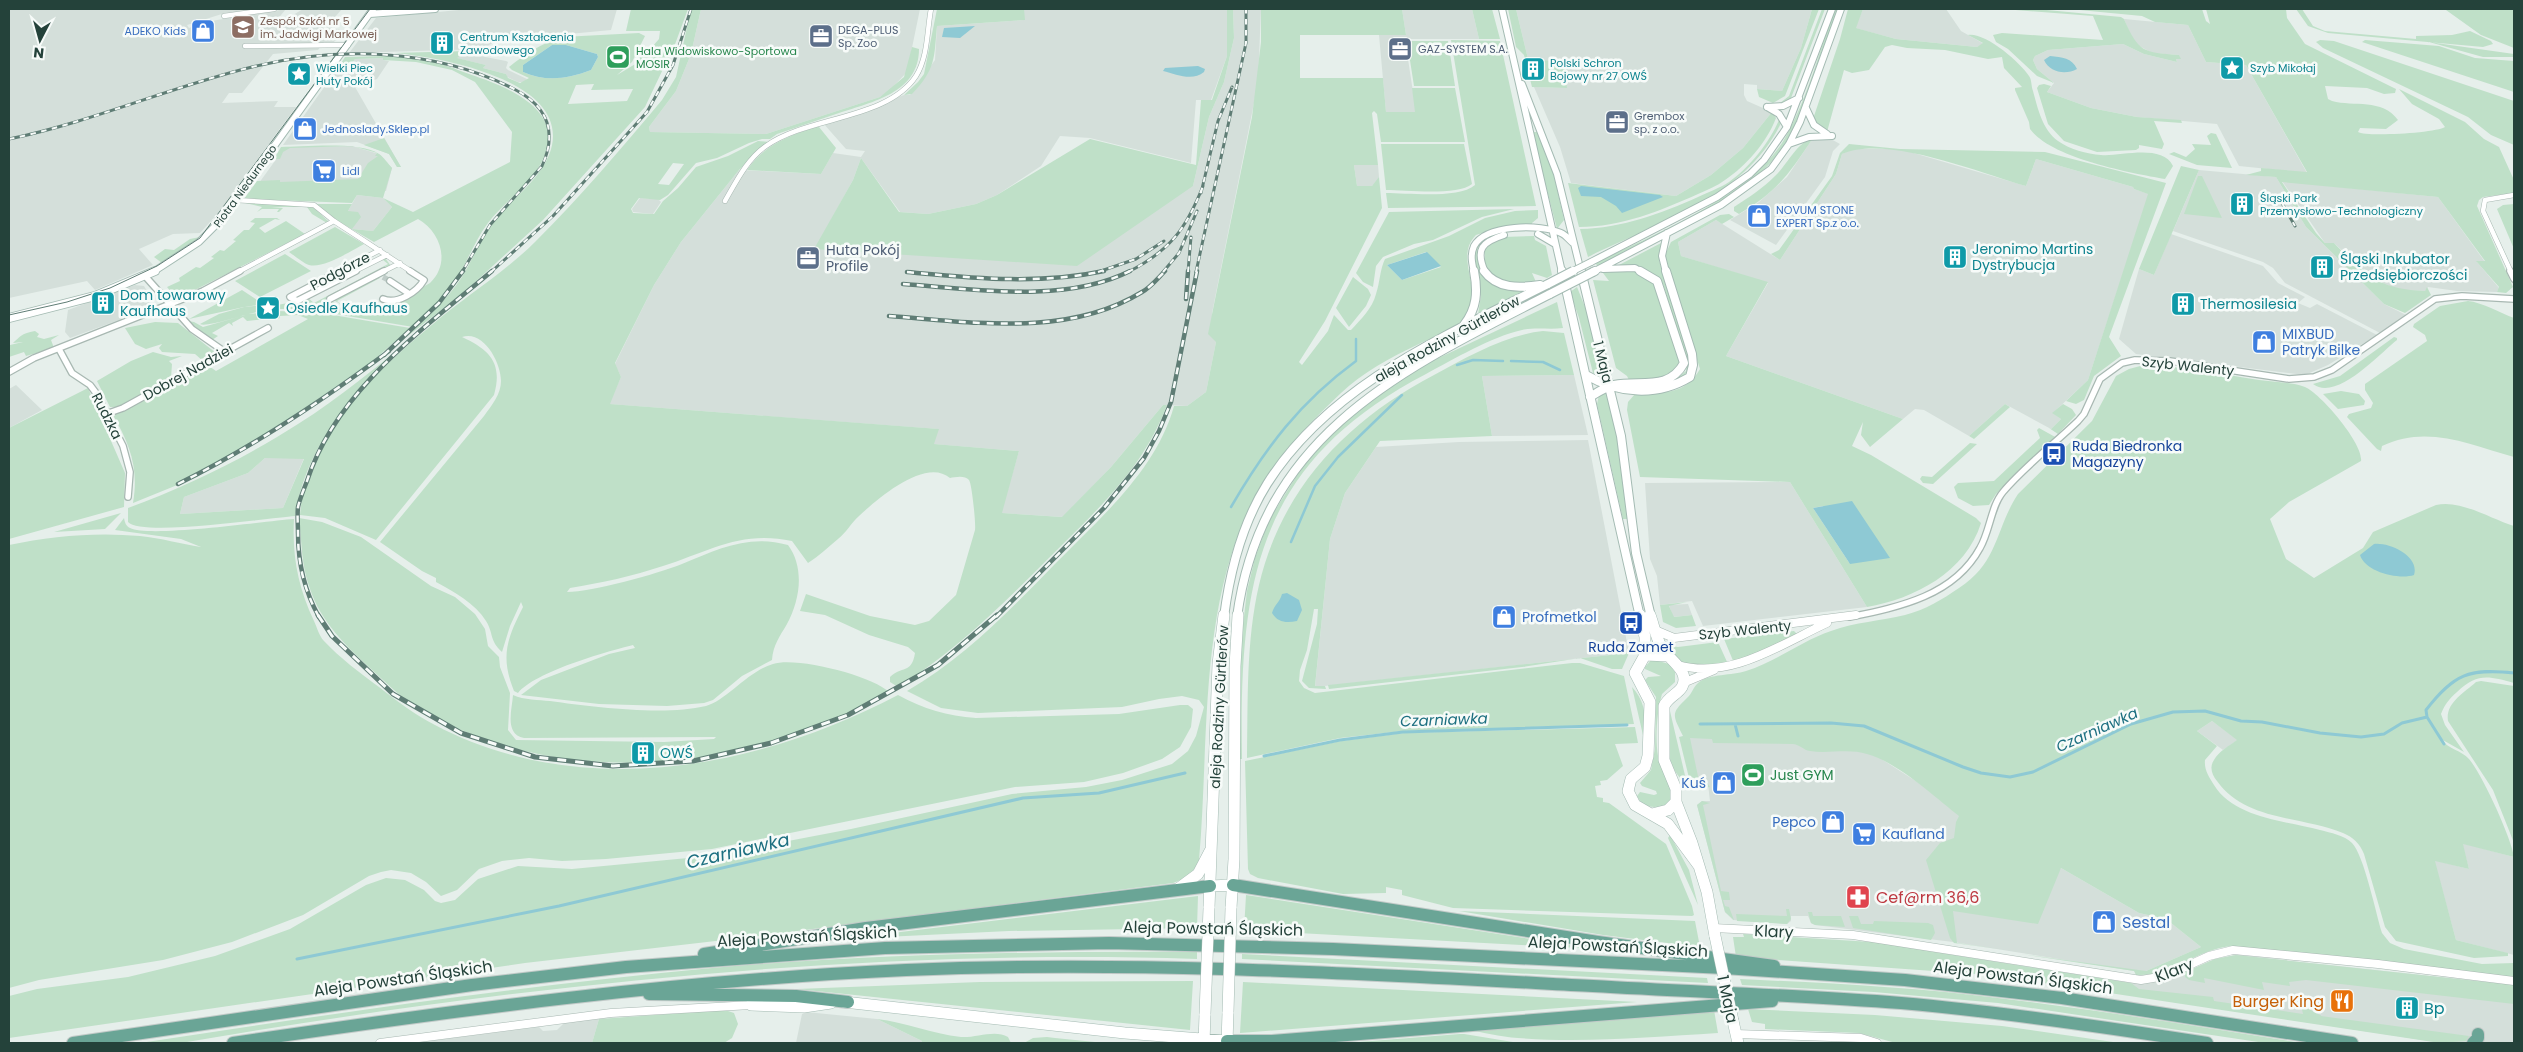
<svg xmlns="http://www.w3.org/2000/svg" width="2523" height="1052" font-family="Poppins,sans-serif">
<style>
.built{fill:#d4dfda}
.green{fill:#bfe0c8;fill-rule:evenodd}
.water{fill:#8ec9d4}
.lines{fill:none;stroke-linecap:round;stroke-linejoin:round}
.stream-far1{stroke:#8ec9d4;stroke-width:2.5}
.stream{stroke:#8ec9d4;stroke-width:3}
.street-tunnel{stroke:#bfccc8;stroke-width:5.5;stroke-dasharray:5.5 3;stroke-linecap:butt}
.street-far2-casing{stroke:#a8b8b2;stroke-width:5.5}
.street-far1-casing{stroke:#a8b8b2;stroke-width:8}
.street-casing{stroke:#a8b8b2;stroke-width:9}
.secondary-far2-casing{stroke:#a4bbb3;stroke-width:8}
.secondary-far1-casing{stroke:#a4bbb3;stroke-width:10}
.secondary-casing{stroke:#a4bbb3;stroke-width:12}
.primary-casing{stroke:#c2cac8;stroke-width:14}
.street-far2{stroke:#fff;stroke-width:4.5}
.street-far1{stroke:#fff;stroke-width:5.5}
.street{stroke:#fff;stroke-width:8}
.secondary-far2{stroke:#fff;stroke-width:6}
.secondary-far1{stroke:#fff;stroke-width:8}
.secondary{stroke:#fff;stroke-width:11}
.primary{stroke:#6aa596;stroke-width:12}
.tram{stroke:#5f7d75;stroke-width:1}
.rail-far2-casing{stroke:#5f7d75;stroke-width:3}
.rail-far1-casing{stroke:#5f7d75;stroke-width:4.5}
.rail-casing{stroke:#5f7d75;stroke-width:5}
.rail-far2{stroke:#f7fbf9;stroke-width:2;stroke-dasharray:5.5;stroke-linecap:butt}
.rail-far1{stroke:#f7fbf9;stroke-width:2.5;stroke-dasharray:7;stroke-linecap:butt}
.rail{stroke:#f7fbf9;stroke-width:3;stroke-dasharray:9;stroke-linecap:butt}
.secondary-bridge-far2-casing{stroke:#a4bbb3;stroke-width:8;stroke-linecap:butt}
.secondary-bridge-far1-casing{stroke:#a4bbb3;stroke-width:10;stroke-linecap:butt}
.secondary-bridge-casing{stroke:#a4bbb3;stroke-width:12;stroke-linecap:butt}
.secondary-bridge-far2{stroke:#fff;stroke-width:6}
.secondary-bridge-far1{stroke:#fff;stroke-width:8}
.secondary-bridge{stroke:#fff;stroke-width:11}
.labels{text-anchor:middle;stroke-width:5;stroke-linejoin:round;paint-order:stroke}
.far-education-label{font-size:11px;fill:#785e54;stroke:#f7fbf9;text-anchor:start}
.far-service-label{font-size:11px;fill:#4e5e75;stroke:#f7fbf9;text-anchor:start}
.far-shop-label{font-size:11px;fill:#366cbe;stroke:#f7fbf9;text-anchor:start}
.far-culture-label{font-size:11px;fill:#0d838f;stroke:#f7fbf9;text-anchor:start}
.far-leisure-label{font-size:11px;fill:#27864d;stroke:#f7fbf9;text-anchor:start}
.far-street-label{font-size:11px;fill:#24423a;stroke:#f7fbf9}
.culture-label{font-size:14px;fill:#0d838f;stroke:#f7fbf9;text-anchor:start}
.service-label{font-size:14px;fill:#4e5e75;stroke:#f7fbf9;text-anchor:start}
.street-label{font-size:14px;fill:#24423a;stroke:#f7fbf9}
.shop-label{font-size:14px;fill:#366cbe;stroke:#f7fbf9;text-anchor:start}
.transit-label{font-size:14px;fill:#164399;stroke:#f7fbf9;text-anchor:start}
.leisure-label{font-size:14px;fill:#27864d;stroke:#f7fbf9;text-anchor:start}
.water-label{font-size:15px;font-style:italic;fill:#1c6f80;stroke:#f7fbf9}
.near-health-label{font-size:16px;fill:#be3a42;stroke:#f7fbf9;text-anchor:start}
.near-shop-label{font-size:16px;fill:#366cbe;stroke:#f7fbf9;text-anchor:start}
.near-street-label{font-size:16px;fill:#24423a;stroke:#f7fbf9}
.near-food-label{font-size:16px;fill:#c56008;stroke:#f7fbf9;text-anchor:end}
.near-culture-label{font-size:16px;fill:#0d838f;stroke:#f7fbf9;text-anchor:start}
.near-water-label{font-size:18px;font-style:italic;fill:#1c6f80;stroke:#f7fbf9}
</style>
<rect width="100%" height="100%" fill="#e6efeb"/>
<path class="built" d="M 9,9 L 264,9 L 225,13 L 187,25 L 189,28 L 205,22 L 286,9 L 276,21 L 283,21 L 303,9 L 342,9 L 335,17 L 343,17 L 334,29 L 347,29 L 341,32 L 334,42 L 324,42 L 318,50 L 273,54 L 242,93 L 229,93 L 222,103 L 278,101 L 274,107 L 296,107 L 219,212 L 200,233 L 173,234 L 139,249 L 153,265 L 95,290 L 87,281 L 9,298 Z
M 469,9 L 617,9 L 611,30 L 496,41 L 482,49 L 349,53 L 376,18 Z
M 701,9 L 920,9 L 907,72 L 890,90 L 880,97 L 766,134 L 650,132 L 649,127 L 676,91 L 691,54 Z
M 1024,9 L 1227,9 L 1227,56 L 1211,100 L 1196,100 L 1191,163 L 1090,138 L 1060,136 L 1041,166 L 997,195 L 976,204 L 928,214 L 900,212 L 861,158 L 853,180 L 815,249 L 1193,186 L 1209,117 L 1224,82 L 1234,38 L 1233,9 L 1261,9 L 1258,83 L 1212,313 L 1216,342 L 1206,392 L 1187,406 L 1163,405 L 1111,467 L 1063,517 L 1001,513 L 1019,451 L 933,444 L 938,429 L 609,404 L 621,377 L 615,364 L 654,285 L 681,242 L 739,170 L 821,174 L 833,153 L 861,157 L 865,151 L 846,149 L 823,123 L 904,95 L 910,95 L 935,60 L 937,26 L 1024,20 Z
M 1402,9 L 1472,9 L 1479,39 L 1405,39 L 1416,112 L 1386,112 L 1379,35 L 1406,35 Z
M 1516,9 L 1812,9 L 1801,48 L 1782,91 L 1757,89 L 1757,85 L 1744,84 L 1744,95 L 1747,101 L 1772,112 L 1743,148 L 1711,175 L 1676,196 L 1571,183 L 1560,147 L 1534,87 L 1567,88 L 1565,63 L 1528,59 Z
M 1863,9 L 1946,9 L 1961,31 L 1984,44 L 1977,47 L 1896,39 L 1855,28 Z
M 2124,19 L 2188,25 L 2206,62 L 2246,65 L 2307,173 L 2239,166 L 2217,124 L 2137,117 L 2091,108 L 2047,92 L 2054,83 L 2037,69 L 2033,60 L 2035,56 L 2048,50 L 2123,44 L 2144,54 L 2177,62 L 2176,59 L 2180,59 L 2179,55 L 2152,53 L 2134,43 Z
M 465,53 L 506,61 L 508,62 L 506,68 L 508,70 L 527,79 L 525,82 L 518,82 L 507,77 L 506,74 L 483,68 L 486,65 L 456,58 Z
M 384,58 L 383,60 L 389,61 L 377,79 L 355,87 L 401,167 L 397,167 L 389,154 L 357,142 L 283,145 L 340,65 L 351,65 L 355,59 Z
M 1813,138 L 1829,138 L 1840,144 L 1833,151 L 1825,177 L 1776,245 L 1730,220 L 1759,202 L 1787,177 Z
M 352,146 L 379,154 L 392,168 L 386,191 L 259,183 L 285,147 Z
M 1852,149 L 1900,149 L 2026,186 L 2036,159 L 2133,187 L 2134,189 L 2149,194 L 2088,380 L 2053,413 L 2061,419 L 2051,429 L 2005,404 L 1969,436 L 1924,410 L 1915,409 L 1903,419 L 1726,356 L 1768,283 L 1681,256 L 1678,242 L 1716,220 L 1780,260 L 1836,174 L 1842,154 Z
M 1354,165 L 1378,165 L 1379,177 L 1377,182 L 1372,186 L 1357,186 Z
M 2199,170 L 2276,177 L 2306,227 L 2384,304 L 2406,315 L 2380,333 L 2285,283 L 2273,268 L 2263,262 L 2173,231 Z
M 2282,181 L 2438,197 L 2485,262 L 2477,262 L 2499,288 L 2497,292 L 2457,291 L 2428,287 L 2425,291 L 2400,290 L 2374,280 L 2334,243 L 2325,243 Z
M 357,195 L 383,198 L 392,207 L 373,231 L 352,229 L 348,211 Z
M 640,198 L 658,199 L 661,202 L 653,214 L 633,212 L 632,209 Z
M 2171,234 L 2263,266 L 2278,283 L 2305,297 L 2298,303 L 2310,308 L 2317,304 L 2377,335 L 2328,365 L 2305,375 L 2136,354 L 2119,339 L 2139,269 L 2154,275 Z
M 135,285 L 144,286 L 155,305 L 154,307 L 70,338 L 65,332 L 68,310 Z
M 1574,375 L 1588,435 L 1492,436 L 1482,376 Z
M 16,385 L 42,410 L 9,428 L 9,389 Z
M 1588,440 L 1629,653 L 1315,687 L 1330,539 L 1345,493 L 1376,447 L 1459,442 Z
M 265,458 L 304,458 L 283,508 L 180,514 L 184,497 L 248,473 Z
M 1790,482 L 1867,607 L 1703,626 L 1692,601 L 1660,605 L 1657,576 L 1650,559 L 1645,483 Z
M 1688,604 L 1692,615 L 1673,617 L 1669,605 Z
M 2212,721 L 2238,740 L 2223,750 L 2197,731 Z
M 1683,737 L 1855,742 L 1942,798 L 2056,876 L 2061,868 L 2139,913 L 2166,919 L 2201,947 L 2146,971 L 2134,971 L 1953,942 L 1815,925 L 1811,923 L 1808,916 L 1791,916 L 1791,921 L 1787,924 L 1733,920 L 1725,912 L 1697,805 L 1702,801 L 1710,801 L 1708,784 L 1698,783 Z
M 2462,843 L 2514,857 L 2514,955 L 2456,940 L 2434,860 L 2469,869 Z
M 2236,955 L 2514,985 L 2514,1043 L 2442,1043 L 2135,996 L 2131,983 L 2163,982 L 2215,959 Z
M 806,1012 L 877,1019 L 922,1041 L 921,1043 L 796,1043 L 802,1014 Z
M 599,1019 L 592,1043 L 413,1043 L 539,1027 L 543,1031 L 557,1030 L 564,1023 Z"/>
<path class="green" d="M 631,9 L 688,9 L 674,47 L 652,47 L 659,39 L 660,31 L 626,31 Z
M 691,9 L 701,9 L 691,54 L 676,91 L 649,127 L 650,132 L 766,134 L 880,97 L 904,77 L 912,47 L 919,49 C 919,93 872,102 839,113 C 818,120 798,127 777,134 L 770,139 L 762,139 L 749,143 L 717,158 L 696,163 L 668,195 L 660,200 L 639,198 L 631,209 L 633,213 L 654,214 L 663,201 L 678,188 L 696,167 L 728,156 L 758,141 L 769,142 L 739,170 L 681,242 L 654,285 L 615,363 L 621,377 L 610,404 L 939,429 L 934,444 L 1019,451 L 1002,513 L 1062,517 L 1111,467 L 1163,405 L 1167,405 C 1143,469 1098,509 1050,557 C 1002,605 956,651 898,687 L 890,682 L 890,677 C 901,666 912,674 915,653 L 908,647 L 869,635 L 825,615 L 800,611 L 806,594 L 870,616 L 915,625 L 929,621 L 956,595 L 975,530 C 976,525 972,484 969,480 C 965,475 955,477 950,478 C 926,457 878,498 859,516 C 851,523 846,533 838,539 C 828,547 819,556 808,563 L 792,541 C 741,530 710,551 663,566 C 633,576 601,583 570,588 L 567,592 C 592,592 657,574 682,564 C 718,549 749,534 788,545 C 805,568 800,600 787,624 C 780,636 773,645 772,660 L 742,676 L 713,700 L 704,703 L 667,706 L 599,704 L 521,695 L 541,680 L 609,654 L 635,648 L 633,645 C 605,652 535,672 518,693 L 514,691 C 500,656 507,639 523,607 L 521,602 L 510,626 L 502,652 C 489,640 494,634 486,621 C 475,603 454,592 436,582 L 436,578 L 422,571 L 380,542 L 484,416 C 492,405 501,394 501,381 C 501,363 484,330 462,337 C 490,350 503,363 494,395 L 376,540 L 325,518 L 300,515 C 307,435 375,372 433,324 C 466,296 505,272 536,241 C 580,197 622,148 662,100 L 676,77 ZM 673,163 L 684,164 L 669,185 L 658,184 Z
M 937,9 L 1024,9 L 1025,20 L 937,26 C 934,58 936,69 912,94 L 904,95 L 918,82 L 924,74 Z
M 1227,9 L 1233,9 L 1234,38 L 1224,82 L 1209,117 L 1193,186 L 1077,266 L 814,249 L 853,180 L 861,158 L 899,212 L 928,214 L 976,204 L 997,195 L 1090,139 L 1196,165 L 1201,100 L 1212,100 L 1227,56 Z
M 1261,9 L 1402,9 L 1406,35 L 1300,35 L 1300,78 L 1383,78 L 1386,112 L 1415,112 L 1412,88 L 1455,88 L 1465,142 L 1381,142 L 1377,114 L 1374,111 L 1372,113 L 1378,165 L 1354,165 L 1357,186 L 1372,186 L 1379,177 L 1382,208 L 1325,321 L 1299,362 L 1302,365 L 1328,331 L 1334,315 L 1348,330 L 1351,330 C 1361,319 1372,309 1376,294 C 1380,282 1380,269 1385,259 L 1449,236 L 1485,218 L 1515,211 L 1538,210 L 1538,218 L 1532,223 L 1532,227 L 1498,228 L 1476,235 C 1452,259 1488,293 1463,320 C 1452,331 1431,338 1417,345 C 1391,357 1362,373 1341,393 C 1311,422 1281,451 1260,488 C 1197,599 1210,737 1199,860 C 1195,872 1185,879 1173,883 L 759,936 L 525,963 L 9,1038 L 9,996 L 37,989 L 128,977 L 215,956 L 290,929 L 366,885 L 386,878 L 405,880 L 424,890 L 435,901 L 441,903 L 455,900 L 478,879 L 518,866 L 572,869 L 709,856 L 851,829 L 1012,794 L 1086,787 L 1122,780 L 1172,764 L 1188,751 L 1196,736 L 1204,707 L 1199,700 L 1182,696 L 1159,699 L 1122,707 L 978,713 L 941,708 L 907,691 C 964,658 1008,612 1054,565 C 1099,519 1156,471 1174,406 L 1187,406 L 1206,392 L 1216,342 L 1208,334 L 1252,117 L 1261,42 ZM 1426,252 L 1441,267 L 1402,280 L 1387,265 Z
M 1472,9 L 1492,9 L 1500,39 L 1479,39 Z
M 1508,9 L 1516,9 L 1528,59 L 1565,62 L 1567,88 L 1532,87 L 1524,55 L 1516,47 Z
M 1812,9 L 1819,9 L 1785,96 L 1773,103 L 1759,97 L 1757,89 L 1782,91 L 1801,48 Z
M 1822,9 L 1825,9 L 1791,98 L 1785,103 L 1780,103 L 1789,96 Z
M 1838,9 C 1829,35 1819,61 1810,87 C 1802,107 1796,128 1784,146 C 1748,200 1655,237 1597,266 L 1596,263 C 1655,233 1752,196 1785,138 C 1807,100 1819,51 1835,10 Z
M 1848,9 L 1863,9 L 1856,28 L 1896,39 L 1977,47 L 1983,43 L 1968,35 C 1985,32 2020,62 2029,76 C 2032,80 2031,86 2033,91 C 2038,109 2042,129 2058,141 C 2069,149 2087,154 2101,155 C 2119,157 2162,143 2173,166 L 2165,179 C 2130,173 2051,158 2030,129 L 2029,122 L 2015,90 L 2015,88 L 2022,87 L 2004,68 L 2002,57 L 1988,59 L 1945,50 L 1907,48 L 1892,45 L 1885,47 L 1869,70 L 1852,73 L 1844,70 L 1827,132 L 1820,128 L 1813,119 L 1840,39 Z
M 2003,9 L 2036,9 L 2121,17 L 2124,19 C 2139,53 2143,52 2179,55 L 2181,59 L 2176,59 L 2177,62 L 2144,54 L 2123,44 L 2048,50 L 2035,56 L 2033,60 L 2037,69 L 2054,83 L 2037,76 L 2008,49 L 1996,42 L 1993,35 L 2002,33 L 2103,40 L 2093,16 Z
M 2069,9 L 2202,9 L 2206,21 L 2210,24 L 2206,9 L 2286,9 L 2287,18 L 2305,44 L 2396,89 L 2395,93 L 2384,94 L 2367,88 L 2325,86 L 2328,99 L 2332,101 C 2354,107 2382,98 2398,120 L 2386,129 L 2360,128 L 2358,132 C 2366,137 2436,133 2445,127 L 2439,119 L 2412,104 L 2399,89 L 2465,122 L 2484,139 L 2499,147 L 2514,180 L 2514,193 L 2483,197 L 2479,200 L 2477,206 L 2513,287 L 2506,293 L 2497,292 L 2499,287 L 2476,261 L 2485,261 L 2438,197 L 2282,182 L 2316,233 L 2325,243 L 2334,243 C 2365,275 2378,289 2425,291 L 2427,287 L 2431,295 L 2405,313 L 2384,304 L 2306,227 L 2276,177 L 2246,175 L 2261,171 L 2261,168 L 2307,172 L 2246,65 L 2206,62 L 2188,25 L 2155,22 L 2142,16 Z
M 2296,9 L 2302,9 L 2313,26 L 2325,31 L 2416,39 L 2416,36 L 2452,35 L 2470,31 L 2491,41 L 2493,44 L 2483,47 L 2328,33 L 2308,26 Z
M 2454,9 L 2514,10 L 2514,48 L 2481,35 L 2446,10 Z
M 639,33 L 645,36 L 632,62 L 617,75 L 637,63 L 645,49 L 673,48 L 645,107 L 543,220 L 461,295 L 405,338 C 425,319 446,301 462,277 C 473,259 480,239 494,222 C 511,199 538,182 549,155 C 578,82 441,57 394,53 L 467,51 L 457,58 L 486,65 L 483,68 L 506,74 L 508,78 L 520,83 L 529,78 L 512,70 L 509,67 C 525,54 542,43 562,37 ZM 552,45 L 566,45 L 597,54 L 598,57 L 591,70 C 568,79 545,82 523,72 L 523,65 ZM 594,84 L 591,90 L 633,89 L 627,101 L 568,104 L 576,85 Z
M 1451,40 L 1500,41 L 1536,206 L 1388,208 L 1386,193 C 1408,193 1459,199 1475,185 Z
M 2320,40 L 2334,41 L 2514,101 L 2514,145 L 2491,135 L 2468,117 L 2323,48 L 2316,42 Z
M 2365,40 L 2439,46 L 2475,58 L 2514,61 L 2514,92 L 2362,42 Z
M 1407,41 L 1448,41 L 1455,86 L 1414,86 Z
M 2429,42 L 2514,54 L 2514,57 L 2483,57 Z
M 388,56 C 399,57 411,57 422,59 C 439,62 455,69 472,75 C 507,87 565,109 544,157 C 533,184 505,200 488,223 C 475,240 468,261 456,279 C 445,297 429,312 413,327 L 312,310 L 295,310 L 295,306 L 293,309 L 275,309 L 271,306 L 294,302 L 343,308 L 345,306 L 333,300 L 377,277 L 380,278 L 337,301 L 343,306 L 347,304 L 346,306 L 379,312 L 430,283 C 451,263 441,232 418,219 L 374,242 L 336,220 L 317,204 L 352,204 L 348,211 L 358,212 L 361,217 L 352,229 L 373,231 L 392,207 L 383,198 L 357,195 L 352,203 L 244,199 L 257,181 L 280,180 L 280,182 L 358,179 L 368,163 L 378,156 L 375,156 L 377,153 L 374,152 L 352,146 L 290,148 L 283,152 L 280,159 L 274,159 L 281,147 C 304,147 360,141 379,154 C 384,157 388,164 392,168 L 383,198 L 413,212 L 510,162 L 512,132 L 475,82 L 452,70 L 416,62 L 383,60 L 383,58 L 355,59 L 351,65 L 340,65 L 345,57 Z
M 2044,84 L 2051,86 L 2047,92 L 2091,108 L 2137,117 L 2181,120 L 2182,123 L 2154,121 L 2164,144 L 2162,149 L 2139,145 L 2139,148 L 2136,150 L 2097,152 L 2064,141 L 2048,124 L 2037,88 L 2039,85 Z
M 1772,112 L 1776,118 C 1767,142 1746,166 1725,180 C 1717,186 1707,190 1698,194 C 1660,211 1621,227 1579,227 L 1568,183 L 1676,196 L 1711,175 L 1743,148 Z
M 1779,120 L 1781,123 C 1745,198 1657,223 1588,257 L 1580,229 C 1622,228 1660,214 1698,197 C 1708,192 1720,188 1729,182 C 1750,167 1769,143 1779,120 Z
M 816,127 L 819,127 L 836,148 L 821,174 L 747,170 C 764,145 788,136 816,127 Z
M 1532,132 L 1539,132 L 1553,171 L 1564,220 L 1557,229 Z
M 2211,133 L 2216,134 L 2232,168 L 2197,165 L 2169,154 L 2174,152 L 2186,157 L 2195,149 L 2192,144 L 2211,145 L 2207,136 Z
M 384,138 L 401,167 L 397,167 L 389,154 L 364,145 Z
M 1813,138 C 1790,173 1776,193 1739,214 L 1734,211 L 1734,207 C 1748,198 1763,188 1775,176 C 1788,164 1796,143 1813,138 Z
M 1381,144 L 1464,144 L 1472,184 C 1458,196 1405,190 1386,190 Z
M 1849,144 L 1900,149 L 2045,152 L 2166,183 L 2109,337 L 2121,356 L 2094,376 L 2084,400 L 2076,404 L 2066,401 L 2088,380 L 2148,194 L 2134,189 L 2133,187 L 2036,159 L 2026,186 C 1980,173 1886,134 1842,154 L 1836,174 L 1780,260 L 1771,254 L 1779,250 L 1832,176 L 1840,153 Z
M 2181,166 L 2199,170 L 2154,275 L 2139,269 Z
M 2198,176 L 2202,176 L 2222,218 L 2184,214 Z
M 241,202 L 312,206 L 328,221 L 327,223 L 312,214 L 307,207 L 271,207 L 283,208 L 279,212 L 277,212 L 279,209 L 262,209 L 257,212 L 262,207 Z
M 2514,204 L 2514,249 L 2497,209 L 2503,205 Z
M 1514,209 L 1482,217 L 1433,240 L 1414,244 L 1383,257 L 1376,266 L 1373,287 L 1363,282 L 1356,273 L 1389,212 Z
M 1729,214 L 1734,217 L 1722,224 L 1716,220 L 1678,242 L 1681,256 L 1768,282 L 1726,356 L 1903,419 L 1870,447 L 1861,435 L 1863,422 L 1852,446 L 1871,455 L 1976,518 L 1981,523 C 1966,572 1914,599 1867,607 L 1790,482 L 1640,477 L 1627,410 L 1628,402 L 1635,394 C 1663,391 1684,397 1700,369 L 1666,264 L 1665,255 L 1671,242 L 1720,215 ZM 1823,506 L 1850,564 L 1813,508 Z
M 255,218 L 277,218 L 280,220 L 275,219 L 259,228 L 265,233 L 286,221 L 305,234 L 177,299 L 167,287 L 180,281 L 179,278 L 196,267 L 200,268 L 214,258 L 211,257 L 220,250 L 224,251 L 236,241 L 233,240 L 244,230 L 249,230 L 255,223 L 250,222 Z
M 335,227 L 364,244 C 351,251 323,269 309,265 C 303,263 295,256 289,252 Z
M 1506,231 L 1533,232 C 1515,232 1483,228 1477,251 C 1478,281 1496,288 1523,291 L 1478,314 L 1481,296 L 1474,259 L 1475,248 L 1483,238 Z
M 1534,236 L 1535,240 L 1546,246 L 1552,275 L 1547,278 L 1532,273 L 1536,282 L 1530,285 L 1499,282 L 1485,267 L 1485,247 L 1503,237 Z
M 200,237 L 162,263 L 154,257 L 165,249 L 174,250 L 190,239 Z
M 1661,243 L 1659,260 L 1689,357 C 1689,370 1688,376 1674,381 L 1686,371 L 1687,362 L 1663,284 L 1631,266 L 1619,265 Z
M 285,254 L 311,271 L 260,297 L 235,281 Z
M 385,258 L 391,266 L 324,302 L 331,300 L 339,306 L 300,302 L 308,298 L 314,303 L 388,264 L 383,260 L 378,262 Z
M 1614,270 L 1635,271 L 1655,282 L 1680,360 L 1679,367 L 1662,379 L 1629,380 L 1627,376 L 1616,368 L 1593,280 L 1609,281 L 1603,273 Z
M 1353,277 L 1368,289 L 1371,295 L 1366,306 L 1349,327 L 1336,308 Z
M 1577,287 L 1587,312 L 1602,372 L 1600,375 L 1593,373 L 1579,318 L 1570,292 Z
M 242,290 L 263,304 L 245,307 L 264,305 L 274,310 L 265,311 L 266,306 L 263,311 C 250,312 207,328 200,324 L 219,314 L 244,307 L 189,319 Z
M 2468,301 C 2481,302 2501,313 2514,318 L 2514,457 C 2471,445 2427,424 2382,446 L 2381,451 L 2377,449 L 2347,417 L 2349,414 L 2371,408 L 2373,403 L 2365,390 L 2365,384 L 2427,341 L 2425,335 L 2413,327 L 2414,324 L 2440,306 Z
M 1557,302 L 1563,328 C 1550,330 1536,327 1522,330 C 1491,337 1454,359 1426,374 C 1256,463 1239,581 1242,759 L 1237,759 L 1240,650 L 1247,591 L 1255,558 L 1269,520 L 1309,456 L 1372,397 L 1428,363 Z
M 274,311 L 315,312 L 410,328 L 373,361 L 262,438 L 212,466 L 197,477 L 133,503 C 139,468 130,445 113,415 L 206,364 L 216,371 L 308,319 L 298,315 L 280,316 L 279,319 L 273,314 L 265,319 L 247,321 L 243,317 L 232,323 L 233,326 L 229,323 L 212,333 L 218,336 L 212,340 L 188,321 L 194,322 L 203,327 L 249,314 Z
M 155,322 L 178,323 L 216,353 L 203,361 L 195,354 L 162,352 L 159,348 L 162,344 L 146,349 L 135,344 L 125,328 Z
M 35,331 L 39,334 L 37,337 L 44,339 L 59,335 L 51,340 L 54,348 L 26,356 L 24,352 L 9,357 L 10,345 L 23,342 L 13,343 C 22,335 21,334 35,331 Z
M 1543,331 L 1564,333 L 1574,375 L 1482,376 L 1492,436 L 1380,441 L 1345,493 L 1330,539 L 1315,686 L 1325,686 L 1326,689 L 1309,688 L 1302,681 L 1317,624 L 1318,609 L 1314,609 L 1307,650 L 1300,670 L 1299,681 L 1304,688 L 1315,693 L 1572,663 L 1580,663 L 1624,676 L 1634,724 L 1403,731 L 1340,738 L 1247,758 C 1248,701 1246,641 1259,585 C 1282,487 1348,420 1434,375 C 1467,357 1505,335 1543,331 Z
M 417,335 C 361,384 307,439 295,516 C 269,518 142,537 128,522 L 128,508 C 188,486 245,458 298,424 C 340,398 378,365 417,335 ZM 265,458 L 304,459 L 283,508 L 180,514 L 184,497 L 248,473 Z
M 2394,337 L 2397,338 L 2397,340 C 2380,353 2337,402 2313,384 L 2340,376 Z
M 153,352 L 171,357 L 182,356 L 169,361 L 172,364 L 171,378 L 120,407 L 110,407 L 97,381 L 131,361 Z
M 2144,365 C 2183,366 2221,374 2259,380 C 2273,382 2291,382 2305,387 C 2320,393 2364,444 2361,461 L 2289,502 L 2270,519 L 2286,559 L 2314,578 L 2363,548 L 2373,532 L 2436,505 C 2460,499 2491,519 2514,526 L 2514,683 C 2488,676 2477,673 2457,692 C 2449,699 2445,704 2441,714 L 2445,725 L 2464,752 L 2441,739 C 2449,750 2461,750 2469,759 C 2482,774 2511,837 2514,857 L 2463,844 L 2469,869 L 2435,861 L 2456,940 L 2508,953 L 2508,956 L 2474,958 L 2396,941 L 2385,927 L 2364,854 C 2360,844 2353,837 2343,833 C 2301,816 2245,821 2217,781 C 2212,775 2209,767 2214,760 C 2219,751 2229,746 2237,740 L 2212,721 L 2197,731 L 2217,746 L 2205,760 C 2204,770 2209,777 2214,785 C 2234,818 2286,821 2320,830 C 2331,833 2344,835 2352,843 C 2364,855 2376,914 2382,933 L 2390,943 L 2404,949 L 2482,964 L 2514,963 L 2514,977 L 2232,946 C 2197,949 2170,977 2136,975 L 2134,971 L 2021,954 L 2146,971 L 2201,947 L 2166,919 L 2139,913 L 2061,868 L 2038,924 L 1953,911 L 1957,943 L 2006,950 L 1954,943 L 1950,938 L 1926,860 L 1940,843 L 1954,838 L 1956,822 L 1959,816 C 1935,797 1897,762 1867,754 C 1849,748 1828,754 1810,751 C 1803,750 1801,745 1793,744 L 1713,743 L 1712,739 L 1690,738 L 1699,781 L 1706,781 L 1710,787 L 1703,788 L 1702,785 L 1690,782 L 1679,737 L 1683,736 C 1673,715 1670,714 1687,698 C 1692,694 1693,687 1698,683 C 1710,673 1732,676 1746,671 C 1776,662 1801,641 1831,631 C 1855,622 1881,621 1905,615 C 1925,610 1943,599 1959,588 C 1999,562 1995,529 2018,494 L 2092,421 L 2116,376 L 2129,369 Z
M 88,388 L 125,473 L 124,507 L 9,539 L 9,428 Z
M 1606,390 L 1619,446 L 1628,519 L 1623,519 L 1597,404 L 1599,395 Z
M 2341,391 L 2359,394 L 2365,401 L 2364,405 L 2338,409 L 2323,394 Z
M 2005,404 L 2010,407 L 1974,439 L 1969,436 Z
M 2063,404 L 2072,409 L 2076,415 L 2058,434 L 2049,428 L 2051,429 L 2061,419 L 2052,413 Z
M 2039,428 L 2057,438 L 1996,494 L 1989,505 L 1973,506 L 1958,498 L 1954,487 L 1958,483 L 1994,481 L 2040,438 L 2037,430 Z
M 1970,443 L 1977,444 L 1933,484 L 1923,483 L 1920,479 L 1922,476 L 1932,477 Z
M 121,513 L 105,529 L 54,532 Z
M 124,518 C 125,523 126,526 130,528 C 150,538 265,521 294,519 C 292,556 298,587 314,621 C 317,627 319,636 324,641 C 340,658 360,673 379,687 C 397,701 415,715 435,725 C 581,802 757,769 898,695 C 924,709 947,716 976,718 L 1119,714 L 1180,705 L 1188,705 L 1193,709 L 1191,727 L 1180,747 L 1162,759 L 1123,773 L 1084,782 L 1015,787 L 712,849 L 606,859 L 562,861 L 529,858 L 502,861 L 479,869 L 457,890 L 441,896 L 426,882 L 411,873 L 391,870 L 381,872 L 369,876 L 303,915 L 232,942 L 163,960 L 39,980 L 9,988 L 9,545 C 52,536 96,532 140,536 C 161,538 181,544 201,547 L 181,539 L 115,530 Z
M 299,518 L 322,522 L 361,537 L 431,586 L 455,597 L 475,614 L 485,629 L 488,646 L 499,657 L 500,667 L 510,693 L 508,730 L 516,740 L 664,742 L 714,739 L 716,737 L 524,738 C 504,734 512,710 513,695 C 524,700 539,700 550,701 C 593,707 664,716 706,706 C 727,700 748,671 773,664 C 796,656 873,676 889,692 C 772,766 592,787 464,731 C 451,726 438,722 426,714 C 406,702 388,685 371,669 C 346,646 321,622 310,589 C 301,565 302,543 299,518 Z
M 1687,602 L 1669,606 L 1674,617 L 1692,615 L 1696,626 L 1676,628 L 1663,622 L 1660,605 Z
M 1794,631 L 1797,634 L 1788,640 L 1734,663 L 1724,639 Z
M 1718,642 L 1728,664 L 1688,666 L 1681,663 L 1665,645 L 1678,647 Z
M 1629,653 L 1622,669 L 1612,669 L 1580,658 L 1522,667 L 1329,689 L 1328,685 Z
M 1652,659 L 1669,664 L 1675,672 L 1675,682 L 1662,694 C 1657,711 1655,738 1658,756 C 1662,774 1676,784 1670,804 C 1657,808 1644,810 1637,796 L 1640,792 L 1654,795 L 1657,794 L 1656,791 L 1642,786 L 1640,783 L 1651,770 L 1655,749 L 1656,697 L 1645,680 L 1648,677 L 1661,676 L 1645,669 L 1645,667 Z
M 2481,681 L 2514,686 L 2514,843 L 2493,790 L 2448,721 C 2445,703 2464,693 2476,682 Z
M 1632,687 C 1648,704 1645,722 1645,744 Z
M 1670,711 L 1687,784 C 1664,768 1666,736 1670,711 Z
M 1635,727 L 1638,743 L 1615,744 L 1623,766 L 1607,780 L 1600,781 L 1601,785 L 1595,786 L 1597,797 L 1603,798 L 1603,802 L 1609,803 L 1666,844 L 1692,906 L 1694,915 L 1692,916 L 1453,908 L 1402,895 L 1402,890 L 1386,887 L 1386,893 L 1343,894 L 1258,878 L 1250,874 L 1248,869 L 1245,761 L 1341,741 L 1404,733 Z
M 1702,801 L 1710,803 L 1703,805 L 1721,891 L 1729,892 L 1730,900 L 1723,900 L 1725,906 L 1729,907 L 1734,920 L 1725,912 L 1697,805 Z
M 1670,835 L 1689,870 L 1698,905 L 1668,838 Z
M 1246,895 L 1596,949 L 1244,930 Z
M 1198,896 L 1197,928 L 1009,931 L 843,939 Z
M 1786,909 L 1789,909 L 1791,919 L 1787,924 L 1737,921 L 1736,914 L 1787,916 Z
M 1459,911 L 1695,921 L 1700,947 L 1603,935 Z
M 1808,912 L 1812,912 L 1813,916 L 1841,916 L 1845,927 L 1815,925 L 1811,923 Z
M 1849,916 L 1858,916 L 1861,924 L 1873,924 L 1874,921 L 1928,923 L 1933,925 L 1935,933 L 1931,940 L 1853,928 Z
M 1743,934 L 1872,942 L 2131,983 L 2139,989 L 2213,997 L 2214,1001 L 2303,1014 L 2301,1005 L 2322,1016 L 2306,1014 L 2469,1036 L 2466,1041 L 2440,1043 L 1990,975 L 1736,957 L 1733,937 L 1744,937 Z
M 1197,952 L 1197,959 C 856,948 515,986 181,1043 L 140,1043 C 330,1014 520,986 712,968 C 873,954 1035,951 1197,952 Z
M 1242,954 L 1707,978 L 1708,983 L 1242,959 Z
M 2236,955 L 2514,985 L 2514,1004 L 2306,980 L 2289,982 L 2290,986 L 2262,982 L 2264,990 L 2204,978 L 2205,983 L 2189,980 L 2185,977 L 2185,972 L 2215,959 Z
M 1740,979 C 1826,983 1912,987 1998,998 C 2099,1010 2201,1027 2302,1043 L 2265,1043 L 1998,1003 L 1874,992 L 1742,985 Z
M 1193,981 L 1190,1030 L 797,989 L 980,982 Z
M 1243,982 L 1637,1002 L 1240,1033 Z
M 1748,1009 L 1875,1015 L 2002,1026 L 2120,1043 L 1896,1043 L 1859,1033 L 1765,1029 L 1765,1024 L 1752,1022 Z
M 725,1010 L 734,1013 L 738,1024 L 732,1038 L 724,1043 L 592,1043 L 599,1019 Z
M 1714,1010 L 1718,1033 C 1652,1037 1584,1043 1518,1038 C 1500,1037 1482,1032 1464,1029 Z
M 877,1019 C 905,1022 932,1034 961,1037 C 976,1038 995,1029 1008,1037 L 1011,1043 L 921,1043 L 922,1041 Z
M 1464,1034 L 1519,1043 L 1346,1043 L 1460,1034 Z
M 1047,1037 L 1055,1038 L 1105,1043 L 1024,1043 L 1033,1038 Z"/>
<path class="water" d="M 975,26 L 960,38 L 942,37 L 944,28 Z
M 552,45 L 566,45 L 597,54 L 598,57 L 591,70 C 568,79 545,82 523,72 L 523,65 Z
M 2050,56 C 2062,57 2072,58 2077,69 C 2066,75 2050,73 2044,60 Z
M 1198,66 L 1205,69 L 1204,72 C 1192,82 1176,74 1163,71 L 1165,68 Z
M 1581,186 L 1660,195 L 1663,197 L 1622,213 L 1616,206 L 1601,197 L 1581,196 L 1578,188 Z
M 1427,252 L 1441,266 L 1402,280 L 1387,265 Z
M 1852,501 L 1890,558 L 1850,564 L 1813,508 Z
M 2374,544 C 2389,542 2420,556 2414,575 C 2399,580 2365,572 2360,555 Z
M 1287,593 L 1299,600 L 1302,610 L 1297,621 C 1287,623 1278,623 1272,613 C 1274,605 1280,602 1282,594 Z"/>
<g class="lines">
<path class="stream-far1" d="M 1511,361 L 1543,362 L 1560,370
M 1457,365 L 1473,360 L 1503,361
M 1231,507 C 1266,447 1300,402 1356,361 L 1356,339
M 1291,542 L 1315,486 L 1338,457 L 1402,395"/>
<path class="stream" d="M 2427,717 L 2444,744
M 1700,724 L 1831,723 L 1864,726 L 1963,767 L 1981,773 L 2010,777 L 2033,772 L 2131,724 L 2173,712 L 2205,711 L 2241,721 L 2262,722 L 2320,733 L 2361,737 L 2384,734 L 2402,723 L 2427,717 L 2426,710 C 2454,674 2469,668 2514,673
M 1735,724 L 1738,736
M 1264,756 L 1340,740 L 1403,732 L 1627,725
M 297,959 L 559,906 L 1023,798 L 1099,793 L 1185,773"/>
<path class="street-tunnel" d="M 383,277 L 390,281"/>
<defs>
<path id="street-far2" d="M 224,16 L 274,9
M 245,46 L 348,45
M 235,200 L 314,205 L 334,221 L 412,272
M 725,201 C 736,182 747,159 766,146 C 808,116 887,120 916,76 C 928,57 927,30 931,9
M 238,272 L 334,221
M 337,272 L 380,250
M 353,272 L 387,255
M 382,272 L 400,263
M 2511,272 L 2483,211 L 2485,200 L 2514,195"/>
<path id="street-far1" d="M 340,271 L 290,297 L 297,301 L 356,271
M 2510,271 L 2514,279
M 145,276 L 192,329 L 225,352
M 390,281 L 408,293
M 330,299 L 384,271
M 383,299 C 397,305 417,292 424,280 L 410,271
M 59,349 L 72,373 L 90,385 L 96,393 L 123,446 L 130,472 L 128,497
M 9,372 L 34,358 L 203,291 L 240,271
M 106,414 L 123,408 L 268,328
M 1850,617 C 1899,607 1954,596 1980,548 C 1990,531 1991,506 2003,492 C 2024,467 2054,444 2078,421 L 2084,414 L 2100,379 L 2122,363 L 2135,360 L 2170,361 L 2289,379 L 2314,377 L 2332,370 L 2435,299 L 2462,296 L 2514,299"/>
<path id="street" d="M 1655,630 L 1674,638 L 1856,615
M 1678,665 C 1731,680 1781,644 1827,623
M 1683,683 L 1714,670
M 1713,928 L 1853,935 L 2141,980 L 2165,976 L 2209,956 L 2233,950 L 2378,964 L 2514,981
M 1736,1034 L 1861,1038 L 1877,1043
M 380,1043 L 611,1013 L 751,1005"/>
<path id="secondary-far2" d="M 1502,9 L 1562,272
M 370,14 L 435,9
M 1522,84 L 1557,174 L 1581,272
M 1767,107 L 1783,106 L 1799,98
M 1767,107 L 1779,114 L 1787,127
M 1806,108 L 1814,125 L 1827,134
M 1789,144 L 1809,137 L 1832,136
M 1538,234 L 1555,244
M 1591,262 L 1717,197 L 1750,174 L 1764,160 L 1787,127 L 1832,9
M 1603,269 L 1635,268 L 1642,272
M 153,272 L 199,242 L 220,221 L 373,9
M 1474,272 C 1472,263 1470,255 1474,246 C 1486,224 1541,224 1561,233 C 1566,235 1569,240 1573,243
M 1485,272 C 1475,249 1482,242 1504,235
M 1593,272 L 1721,205 L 1771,169 L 1789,144 L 1800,122 L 1841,9
M 1666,272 L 1662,256 L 1667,233"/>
<path id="secondary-far1" d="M 1484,271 C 1497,289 1519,288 1540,285
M 1562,271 L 1640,617
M 1581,271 L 1621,436 L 1636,553 L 1651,617
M 1593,272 L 1595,271
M 9,318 L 95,296 L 155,271
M 1464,325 C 1477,308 1478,292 1474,271
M 1586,375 C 1619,394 1657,397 1690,377 L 1693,365 L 1692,354 L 1666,271
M 1590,397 C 1598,392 1605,387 1614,385 C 1641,380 1669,391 1684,363 L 1657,281 L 1640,271
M 1224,617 C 1230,570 1242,524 1267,484 C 1330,384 1447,335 1548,284
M 1237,617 C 1262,433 1403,369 1550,294"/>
<path id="secondary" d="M 1640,615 L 1645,637 L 1645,655 L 1635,673 L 1650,702 L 1648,756 L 1645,767 L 1631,779 L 1628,791 L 1635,805 L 1668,824 L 1699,866
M 1650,615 C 1654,626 1656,638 1662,648 C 1668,659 1691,671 1682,687 C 1678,694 1668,697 1664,706 L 1664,760 L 1676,789 L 1676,802 L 1692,843 L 1707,892 L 1715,936
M 1645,655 L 1669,656
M 1652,814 L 1668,810 L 1676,802
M 1210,886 L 1233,885
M 1179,888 L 1198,874 L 1210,851
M 1209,908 L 1218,664 L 1224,615
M 1231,908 L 1234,859 L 1235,666 L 1238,615
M 844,1002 L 1125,1033 L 1227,1041
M 751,1005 L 804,1007 L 831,1003
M 1733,1021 L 1738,1043
M 1204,1043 L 1205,1014
M 1227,1043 L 1228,1012"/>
<path id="primary" d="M 1233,885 L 1598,942 L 1774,966
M 704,954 L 866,928 L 1210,886
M 649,994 L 796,996 L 848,1002
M 1227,1041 L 1272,1041 L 1772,1001
M 73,1043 L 472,985 L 626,967 L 885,948 L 1109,943 L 1333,949 L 1724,968 L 1905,980 L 2062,998 L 2352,1043
M 233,1043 C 456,1010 680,980 906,970 C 1135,960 1364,974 1593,986 C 1695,992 1799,995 1901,1003 C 2004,1012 2105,1027 2207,1043
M 2473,1043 L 2478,1038 L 2478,1034"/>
</defs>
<use href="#street-far2" class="street-far2-casing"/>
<use href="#street-far1" class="street-far1-casing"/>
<use href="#street" class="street-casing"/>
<use href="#secondary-far2" class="secondary-far2-casing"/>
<use href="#secondary-far1" class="secondary-far1-casing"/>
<use href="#secondary" class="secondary-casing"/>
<use href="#primary" class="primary-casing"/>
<use href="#street-far2" class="street-far2"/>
<use href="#street-far1" class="street-far1"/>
<use href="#street" class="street"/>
<use href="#secondary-far2" class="secondary-far2"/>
<use href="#secondary-far1" class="secondary-far1"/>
<use href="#secondary" class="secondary"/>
<use href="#primary" class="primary"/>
<path class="tram" d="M 9,315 L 67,302 L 110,288 L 157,266 L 200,238 L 370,9"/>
<defs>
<path id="rail-far2" d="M 9,139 C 92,122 170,87 252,67 C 337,46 434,48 514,89 C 547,106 558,131 542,166 L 490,225 L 462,272
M 1201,193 L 1218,121 L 1232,87
M 2282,203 L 2295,226
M 491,272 L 553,216 L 647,112 L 673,65 L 691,9
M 907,272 L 911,272
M 1098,272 L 1136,259 L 1164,241
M 1128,272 C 1170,251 1186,229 1203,186
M 1163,272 L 1179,253 L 1197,211
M 1188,272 L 1191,237
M 1196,272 L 1246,43 L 1246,9"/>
<path id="rail-far1" d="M 907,272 C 973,278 1038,285 1104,271
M 903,284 C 973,289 1065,304 1130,271
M 1186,299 L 1188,271
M 889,316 C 972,322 1067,338 1142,292 C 1151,287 1158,278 1165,271
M 384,355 L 439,303 L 463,271
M 178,484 C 253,447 322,401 389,351
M 319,617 C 304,590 298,564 298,533 C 298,525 297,515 298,507 C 300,498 304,489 307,481 C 336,391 422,330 492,271
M 996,617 L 1104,508 L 1144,458 L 1159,431 L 1171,402 L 1197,271"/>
<path id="rail" d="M 318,615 L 332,636 L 393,694 L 461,733 L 535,757 L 613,766 L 693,761 L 771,743 L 848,715 L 938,665 L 997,615"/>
</defs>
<use href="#rail-far2" class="rail-far2-casing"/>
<use href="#rail-far1" class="rail-far1-casing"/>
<use href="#rail" class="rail-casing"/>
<use href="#rail-far2" class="rail-far2"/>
<use href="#rail-far1" class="rail-far1"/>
<use href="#rail" class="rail"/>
<defs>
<path id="secondary-bridge-far2" d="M 1571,272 L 1591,262"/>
<path id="secondary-bridge-far1" d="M 1548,284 L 1573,271
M 1550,294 L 1593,272"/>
<path id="secondary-bridge" d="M 1715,936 L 1733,1021
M 1228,1012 L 1231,908
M 1205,1014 L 1209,908"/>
</defs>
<use href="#secondary-bridge-far2" class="secondary-bridge-far2-casing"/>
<use href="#secondary-bridge-far1" class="secondary-bridge-far1-casing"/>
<use href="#secondary-bridge" class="secondary-bridge-casing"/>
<use href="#secondary-bridge-far2" class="secondary-bridge-far2"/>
<use href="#secondary-bridge-far1" class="secondary-bridge-far1"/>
<use href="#secondary-bridge" class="secondary-bridge"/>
</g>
<defs>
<symbol id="school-square" viewBox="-11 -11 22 22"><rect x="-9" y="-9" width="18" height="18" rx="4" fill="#8d6e63" stroke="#f7fbf9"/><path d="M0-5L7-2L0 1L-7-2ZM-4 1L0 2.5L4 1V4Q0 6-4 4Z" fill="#fff"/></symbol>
<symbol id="shop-square" viewBox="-11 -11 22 22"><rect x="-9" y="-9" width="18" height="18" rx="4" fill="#3f7fe0" stroke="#f7fbf9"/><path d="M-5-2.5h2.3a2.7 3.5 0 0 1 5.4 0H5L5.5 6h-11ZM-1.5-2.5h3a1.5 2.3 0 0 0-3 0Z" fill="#fff"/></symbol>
<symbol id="office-square" viewBox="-11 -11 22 22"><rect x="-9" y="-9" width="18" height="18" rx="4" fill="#5c6f8a" stroke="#f7fbf9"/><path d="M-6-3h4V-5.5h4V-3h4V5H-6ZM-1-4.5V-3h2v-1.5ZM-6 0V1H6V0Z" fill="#fff"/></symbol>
<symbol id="building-square" viewBox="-11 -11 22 22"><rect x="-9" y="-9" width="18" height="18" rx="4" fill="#0f9aa8" stroke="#f7fbf9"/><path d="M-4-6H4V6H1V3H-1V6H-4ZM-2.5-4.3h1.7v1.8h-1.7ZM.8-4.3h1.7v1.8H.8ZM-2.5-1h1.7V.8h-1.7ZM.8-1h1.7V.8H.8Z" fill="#fff"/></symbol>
<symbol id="stadium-square" viewBox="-11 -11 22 22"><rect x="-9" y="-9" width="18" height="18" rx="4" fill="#2e9e5b" stroke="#f7fbf9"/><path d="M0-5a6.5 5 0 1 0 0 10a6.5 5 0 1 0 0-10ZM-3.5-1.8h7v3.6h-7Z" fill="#fff"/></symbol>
<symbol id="sight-square" viewBox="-11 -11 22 22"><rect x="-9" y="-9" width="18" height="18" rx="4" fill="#0f9aa8" stroke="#f7fbf9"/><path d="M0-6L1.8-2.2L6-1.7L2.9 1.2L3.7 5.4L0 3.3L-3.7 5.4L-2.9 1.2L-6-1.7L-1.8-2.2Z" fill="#fff"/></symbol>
<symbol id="supermarket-square" viewBox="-11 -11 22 22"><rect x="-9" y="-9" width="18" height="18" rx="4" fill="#3f7fe0" stroke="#f7fbf9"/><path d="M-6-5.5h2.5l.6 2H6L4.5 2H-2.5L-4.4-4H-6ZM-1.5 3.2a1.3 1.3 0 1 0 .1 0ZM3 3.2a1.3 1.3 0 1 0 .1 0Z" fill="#fff"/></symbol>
<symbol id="bus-square" viewBox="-11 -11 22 22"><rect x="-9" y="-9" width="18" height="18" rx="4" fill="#1a4fb4" stroke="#f7fbf9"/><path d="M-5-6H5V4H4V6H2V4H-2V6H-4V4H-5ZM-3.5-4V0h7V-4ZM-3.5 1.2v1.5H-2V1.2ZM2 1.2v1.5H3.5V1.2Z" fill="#fff"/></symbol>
<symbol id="pharmacy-square" viewBox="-11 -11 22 22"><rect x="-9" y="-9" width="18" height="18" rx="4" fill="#e0444e" stroke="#f7fbf9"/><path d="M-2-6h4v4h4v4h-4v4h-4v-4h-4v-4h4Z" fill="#fff"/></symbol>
<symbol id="restaurant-square" viewBox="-11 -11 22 22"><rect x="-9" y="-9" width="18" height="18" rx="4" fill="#e8710a" stroke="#f7fbf9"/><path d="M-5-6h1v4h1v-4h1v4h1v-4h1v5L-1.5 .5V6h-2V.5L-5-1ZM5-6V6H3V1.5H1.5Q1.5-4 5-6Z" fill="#fff"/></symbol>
</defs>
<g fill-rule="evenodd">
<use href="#school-square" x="229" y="13" width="28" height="28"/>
<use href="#shop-square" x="189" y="17" width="28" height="28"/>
<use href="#office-square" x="807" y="22" width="28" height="28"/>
<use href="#building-square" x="428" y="29" width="28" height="28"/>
<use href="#office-square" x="1386" y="35" width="28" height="28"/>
<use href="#stadium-square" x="604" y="43" width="28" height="28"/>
<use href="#sight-square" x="2218" y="54" width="28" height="28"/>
<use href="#building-square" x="1519" y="55" width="28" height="28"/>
<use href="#sight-square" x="285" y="60" width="28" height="28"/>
<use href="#office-square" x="1603" y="108" width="28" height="28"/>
<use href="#shop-square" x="291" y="115" width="28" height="28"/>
<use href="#supermarket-square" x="310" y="157" width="28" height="28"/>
<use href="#building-square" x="2228" y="190" width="28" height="28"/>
<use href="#shop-square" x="1745" y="202" width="28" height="28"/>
<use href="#building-square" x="1941" y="243" width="28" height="28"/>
<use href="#office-square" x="794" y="244" width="28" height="28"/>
<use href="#building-square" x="2308" y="253" width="28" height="28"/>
<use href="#building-square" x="89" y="289" width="28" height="28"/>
<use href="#building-square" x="2169" y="290" width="28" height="28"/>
<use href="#sight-square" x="254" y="294" width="28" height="28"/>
<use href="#shop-square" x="2250" y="328" width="28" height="28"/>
<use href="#bus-square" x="2040" y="440" width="28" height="28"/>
<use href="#shop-square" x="1490" y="603" width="28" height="28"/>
<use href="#bus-square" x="1617" y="609" width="28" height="28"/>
<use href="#building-square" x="629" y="739" width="28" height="28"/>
<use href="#stadium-square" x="1739" y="761" width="28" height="28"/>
<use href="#shop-square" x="1710" y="769" width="28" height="28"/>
<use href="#shop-square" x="1819" y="808" width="28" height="28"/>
<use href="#supermarket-square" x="1850" y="820" width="28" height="28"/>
<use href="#pharmacy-square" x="1844" y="883" width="28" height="28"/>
<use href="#shop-square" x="2090" y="908" width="28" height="28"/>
<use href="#restaurant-square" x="2328" y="987" width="28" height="28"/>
<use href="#building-square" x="2393" y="994" width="28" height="28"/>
</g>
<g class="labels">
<g class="far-education-label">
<text x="260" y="25">Zespół Szkół nr 5<tspan x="260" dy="13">im. Jadwigi Markowej</tspan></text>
</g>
<g class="far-service-label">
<text x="838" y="34">DEGA-PLUS<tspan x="838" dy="13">Sp. Zoo</tspan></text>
<text x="1418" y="53">GAZ-SYSTEM S.A.</text>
<text x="1634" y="120">Grembox<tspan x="1634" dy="13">sp. z o.o.</tspan></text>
</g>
<g class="far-shop-label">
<text x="186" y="35" text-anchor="end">ADEKO Kids</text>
<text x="322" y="133">Jednoslady.Sklep.pl</text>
<text x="342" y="175">Lidl</text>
<text x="1776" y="214">NOVUM STONE<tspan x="1776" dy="13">EXPERT Sp.z o.o.</tspan></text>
</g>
<g class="far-culture-label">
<text x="460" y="41">Centrum Kształcenia<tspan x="460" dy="13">Zawodowego</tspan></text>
<text x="1550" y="67">Polski Schron<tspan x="1550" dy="13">Bojowy nr 27 OWŚ</tspan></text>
<text x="316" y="72">Wielki Piec<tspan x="316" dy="13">Huty Pokój</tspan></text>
<text x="2250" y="72">Szyb Mikołaj</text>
<text x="2260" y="202">Śląski Park<tspan x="2260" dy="13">Przemysłowo-Technologiczny</tspan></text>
</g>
<g class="far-leisure-label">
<text x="636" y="55">Hala Widowiskowo-Sportowa<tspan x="636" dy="13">MOSIR</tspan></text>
</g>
<g class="far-street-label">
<text transform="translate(245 186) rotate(-54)" y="4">Piotra Niedurnego</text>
</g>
<g class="culture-label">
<text x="1972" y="254">Jeronimo Martins<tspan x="1972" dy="16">Dystrybucja</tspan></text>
<text x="2340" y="264">Śląski Inkubator<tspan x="2340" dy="16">Przedsiębiorczości</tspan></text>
<text x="120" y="300">Dom towarowy<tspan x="120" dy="16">Kaufhaus</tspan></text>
<text x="2200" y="309">Thermosilesia</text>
<text x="286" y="313">Osiedle Kaufhaus</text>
<text x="660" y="758">OWŚ</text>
</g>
<g class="service-label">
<text x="826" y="255">Huta Pokój<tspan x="826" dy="16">Profile</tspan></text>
</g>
<g class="street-label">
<text transform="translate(340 271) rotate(-28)" y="5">Podgórze</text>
<text transform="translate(1447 339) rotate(-29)" y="5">aleja Rodziny Gürtlerów</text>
<text transform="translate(1603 362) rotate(76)" y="5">1 Maja</text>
<text transform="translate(2188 366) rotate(6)" y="5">Szyb Walenty</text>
<text transform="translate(188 372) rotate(-29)" y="5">Dobrej Nadziei</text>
<text transform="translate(107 416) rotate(63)" y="5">Rudzka</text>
<text transform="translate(1745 630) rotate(-6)" y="5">Szyb Walenty</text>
<text transform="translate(1219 707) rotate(-87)" y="5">aleja Rodziny Gürtlerów</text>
</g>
<g class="shop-label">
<text x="2282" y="339">MIXBUD<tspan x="2282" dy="16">Patryk Bilke</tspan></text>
<text x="1522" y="622">Profmetkol</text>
<text x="1706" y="788" text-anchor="end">Kuś</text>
<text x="1816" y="827" text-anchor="end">Pepco</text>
<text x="1882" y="839">Kaufland</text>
</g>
<g class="transit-label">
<text x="2072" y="451">Ruda Biedronka<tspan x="2072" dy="16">Magazyny</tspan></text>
<text x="1631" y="652" text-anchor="middle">Ruda Zamet</text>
</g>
<g class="leisure-label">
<text x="1770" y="780">Just GYM</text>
</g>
<g class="water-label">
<text transform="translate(1444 720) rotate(-2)" y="5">Czarniawka</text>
<text transform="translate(2097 730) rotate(-24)" y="5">Czarniawka</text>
</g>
<g class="near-health-label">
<text x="1876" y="903">Cef@rm 36,6</text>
</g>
<g class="near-shop-label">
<text x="2122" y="928">Sestal</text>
</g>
<g class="near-street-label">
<text transform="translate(1213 928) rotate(1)" y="6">Aleja Powstań Śląskich</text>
<text transform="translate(1774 931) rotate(3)" y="6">Klary</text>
<text transform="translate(807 936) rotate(-3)" y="6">Aleja Powstań Śląskich</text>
<text transform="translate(1618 946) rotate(3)" y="6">Aleja Powstań Śląskich</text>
<text transform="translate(2174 970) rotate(-21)" y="6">Klary</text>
<text transform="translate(2023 977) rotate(7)" y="6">Aleja Powstań Śląskich</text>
<text transform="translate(403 978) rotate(-8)" y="6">Aleja Powstań Śląskich</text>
<text transform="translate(1728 999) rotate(78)" y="6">1 Maja</text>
</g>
<g class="near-food-label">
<text x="2324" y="1007">Burger King</text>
</g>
<g class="near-culture-label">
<text x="2424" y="1014">Bp</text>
</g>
<g class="near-water-label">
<text transform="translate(738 851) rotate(-13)" y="6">Czarniawka</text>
</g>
</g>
<rect width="2523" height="1052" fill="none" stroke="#24423a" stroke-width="20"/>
<g transform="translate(40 40) rotate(186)" stroke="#f7fbf9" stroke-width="4" paint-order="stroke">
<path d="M0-4L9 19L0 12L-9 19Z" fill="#24423a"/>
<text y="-8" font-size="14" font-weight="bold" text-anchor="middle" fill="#24423a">N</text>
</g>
</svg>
